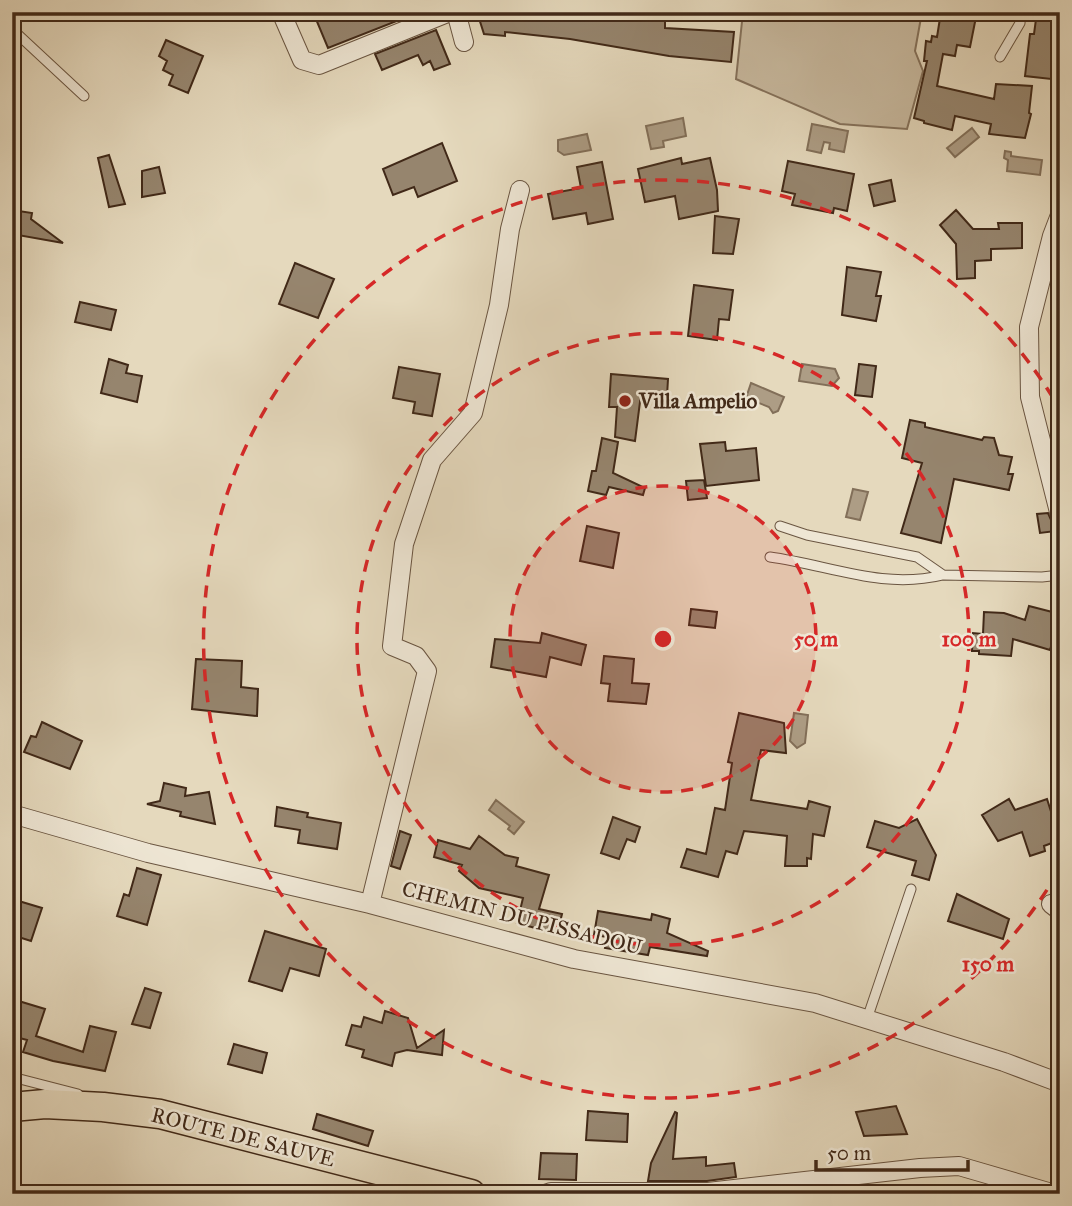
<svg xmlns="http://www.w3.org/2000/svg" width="1072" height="1206" font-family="'IM FELL Great Primer',serif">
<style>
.green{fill:#c9bba1;stroke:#85725c;stroke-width:2}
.water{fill:#ad9d85;stroke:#826f59;stroke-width:2}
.building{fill:#96856e;stroke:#412918;stroke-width:2}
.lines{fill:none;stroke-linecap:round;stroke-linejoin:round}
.service-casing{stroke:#6a5541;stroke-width:11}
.minor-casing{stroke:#6a5541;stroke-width:20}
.primary-casing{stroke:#412918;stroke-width:31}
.service{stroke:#eee6d4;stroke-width:9}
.minor{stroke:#eee6d4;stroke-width:18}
.primary{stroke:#e5d9bd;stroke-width:28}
.ring{fill:none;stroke:#d62828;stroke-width:3.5;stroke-dasharray:12 9}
.poi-dot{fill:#8f2418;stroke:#eee6d4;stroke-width:2.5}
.labels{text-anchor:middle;stroke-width:5;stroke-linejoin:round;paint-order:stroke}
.poi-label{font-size:21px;font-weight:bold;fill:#412918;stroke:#eee6d4;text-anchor:start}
.street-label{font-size:21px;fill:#412918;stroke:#eee6d4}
.centre{fill:#d62828;stroke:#eee6d4;stroke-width:3.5}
.ring-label{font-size:21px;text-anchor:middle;font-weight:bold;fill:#d62828;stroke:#eee6d4;stroke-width:5;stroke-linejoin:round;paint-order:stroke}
</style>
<rect width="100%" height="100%" fill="#e5d9bd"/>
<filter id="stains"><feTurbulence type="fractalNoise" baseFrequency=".00286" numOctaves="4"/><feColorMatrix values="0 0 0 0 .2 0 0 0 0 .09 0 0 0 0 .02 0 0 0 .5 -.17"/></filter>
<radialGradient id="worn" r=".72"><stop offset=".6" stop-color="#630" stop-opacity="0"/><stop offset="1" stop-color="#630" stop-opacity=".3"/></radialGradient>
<path class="green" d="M 743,12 L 922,12 L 915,51 L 923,71 L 907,129 L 840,124 L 736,79 Z"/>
<path class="water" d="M 683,118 L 686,136 L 663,141 L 664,147 L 651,149 L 646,126 Z
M 812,124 L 848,131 L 844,152 L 829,149 L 830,143 L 824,142 L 821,153 L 807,150 Z
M 972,128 L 979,137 L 955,157 L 947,148 Z
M 587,134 L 591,150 L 564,155 L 558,151 L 558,140 Z
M 1005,151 L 1011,152 L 1011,156 L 1042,160 L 1040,175 L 1007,171 L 1008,160 L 1004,158 Z
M 802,364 L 835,369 L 839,378 L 832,386 L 799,381 Z
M 751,383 L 784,397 L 778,411 L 773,413 L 769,407 L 746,398 Z
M 853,489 L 868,492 L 860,520 L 846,517 Z
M 794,713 L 808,715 L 805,743 L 797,748 L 790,741 Z
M 496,800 L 524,822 L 514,834 L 508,829 L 510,826 L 489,810 Z"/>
<path class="building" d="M 313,12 L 333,12 L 336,19 L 352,12 L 411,12 L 412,15 L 328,48 Z
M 477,12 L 613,12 L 665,20 L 665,28 L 734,32 L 731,62 L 669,56 L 570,39 L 505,32 L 505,36 L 484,34 Z
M 941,12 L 977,12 L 970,47 L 957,45 L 955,56 L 943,54 L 937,86 L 994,99 L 996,84 L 1032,86 L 1029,113 L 1031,114 L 1025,138 L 989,134 L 991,124 L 955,116 L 952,130 L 924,123 L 924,121 L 914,118 L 927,61 L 924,61 L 926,41 L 931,42 L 932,36 L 937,37 Z
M 1037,12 L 1060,12 L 1060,80 L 1025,76 L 1030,34 L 1034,34 Z
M 436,30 L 450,64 L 434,70 L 430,61 L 423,65 L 418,55 L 382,70 L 375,54 Z
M 166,40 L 203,56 L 188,93 L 169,85 L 173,75 L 163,70 L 167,61 L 159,56 Z
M 442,143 L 457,181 L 418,197 L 414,187 L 393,195 L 383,169 Z
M 109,155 L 125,204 L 109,207 L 98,158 Z
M 681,158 L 682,164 L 710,158 L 717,190 L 718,211 L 679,219 L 675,196 L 645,202 L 638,169 Z
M 788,161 L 854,174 L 847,211 L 834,208 L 833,213 L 792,205 L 795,194 L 782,191 Z
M 602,162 L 613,219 L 588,224 L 586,213 L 553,219 L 548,194 L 581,188 L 577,167 Z
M 159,167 L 165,193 L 142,197 L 142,171 Z
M 891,180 L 895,201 L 874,206 L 869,185 Z
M 12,210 L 32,213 L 31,219 L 63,243 L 12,234 Z
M 956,210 L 973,229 L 999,229 L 998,223 L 1022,223 L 1022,248 L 991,249 L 991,260 L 975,261 L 975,278 L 957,279 L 956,244 L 940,225 Z
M 715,216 L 739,219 L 733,254 L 713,253 Z
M 295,263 L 334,279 L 318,318 L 279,304 Z
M 847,267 L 881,272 L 876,296 L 881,296 L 876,321 L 842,315 Z
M 694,285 L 733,290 L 729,320 L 719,319 L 717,340 L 688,336 Z
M 80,302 L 116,310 L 111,330 L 75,322 Z
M 109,359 L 128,365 L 126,373 L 142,376 L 137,402 L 101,393 Z
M 859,364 L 876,366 L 872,397 L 855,395 Z
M 399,367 L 440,374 L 432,416 L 413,413 L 415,402 L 393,398 Z
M 611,374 L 668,379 L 667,396 L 641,394 L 635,441 L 615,437 L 617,407 L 609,407 Z
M 910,420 L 925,423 L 925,427 L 982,440 L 984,437 L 994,438 L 999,455 L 1012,457 L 1008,474 L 1013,474 L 1009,490 L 954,479 L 941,543 L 901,533 L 922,463 L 902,458 Z
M 602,438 L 618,442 L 613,473 L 645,488 L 643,495 L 609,487 L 606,495 L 588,491 L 592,471 L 596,471 Z
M 725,442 L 726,451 L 756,448 L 759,480 L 706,486 L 700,444 Z
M 704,480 L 707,498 L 688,500 L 686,481 Z
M 1048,513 L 1056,531 L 1040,533 L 1037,514 Z
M 587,526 L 619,533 L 613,568 L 580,561 Z
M 1029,606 L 1060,614 L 1050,650 L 1013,639 L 1011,656 L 979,654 L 979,651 L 972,651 L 973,633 L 983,634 L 984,612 L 1004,613 L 1025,620 Z
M 691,609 L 717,612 L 715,628 L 689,625 Z
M 542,633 L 586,645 L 581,665 L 550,657 L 546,677 L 491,667 L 495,639 L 540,643 Z
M 604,656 L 634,659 L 632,683 L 649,684 L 646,704 L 608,701 L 610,684 L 601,683 Z
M 196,659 L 242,661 L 241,687 L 258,689 L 257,716 L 192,709 Z
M 739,713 L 784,723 L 786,753 L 761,750 L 751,800 L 807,809 L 809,801 L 830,807 L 824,836 L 813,834 L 811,859 L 807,858 L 807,866 L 785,866 L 787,836 L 744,831 L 737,854 L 726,851 L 718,877 L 681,867 L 687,849 L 706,854 L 715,808 L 725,810 L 732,763 L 728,762 Z
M 42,722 L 82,741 L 70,769 L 24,752 L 31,736 L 36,737 Z
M 164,783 L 186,788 L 185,796 L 209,792 L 215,824 L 180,816 L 181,812 L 147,804 L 160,801 Z
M 1009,799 L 1015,810 L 1047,799 L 1060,840 L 1044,846 L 1045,851 L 1030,856 L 1022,832 L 998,841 L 982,815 Z
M 277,807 L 308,813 L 307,817 L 341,823 L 337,849 L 298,843 L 300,830 L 275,826 Z
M 613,817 L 640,827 L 635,842 L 627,839 L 619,859 L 601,853 Z
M 917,819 L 936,855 L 929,880 L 912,875 L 916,861 L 867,847 L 875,821 L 899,828 Z
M 400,831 L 411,835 L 400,869 L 391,866 Z
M 479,836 L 505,855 L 518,858 L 516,866 L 549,875 L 539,909 L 562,914 L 557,934 L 517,923 L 523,898 L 479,888 L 459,871 L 462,865 L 434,857 L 438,840 L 470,849 Z
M 137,868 L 161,875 L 147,925 L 117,916 L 124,894 L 129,896 Z
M 957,894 L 1009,919 L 1003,939 L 948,921 Z
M 12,899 L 42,908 L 31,941 L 12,935 Z
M 598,911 L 651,920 L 652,914 L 670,919 L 667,933 L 708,951 L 707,956 L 650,947 L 648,955 L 605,948 L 607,937 L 594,935 Z
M 265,931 L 326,949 L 319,976 L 290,968 L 282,991 L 249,981 Z
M 145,988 L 161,993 L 150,1028 L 132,1024 Z
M 12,999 L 45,1009 L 36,1036 L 83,1052 L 90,1026 L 116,1032 L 105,1071 L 53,1061 L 23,1052 L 27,1040 L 12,1036 Z
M 385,1011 L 408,1018 L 417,1048 L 444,1030 L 442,1055 L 407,1050 L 395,1053 L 392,1066 L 362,1057 L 364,1050 L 346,1045 L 352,1025 L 361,1027 L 364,1017 L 382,1023 Z
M 234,1044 L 267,1053 L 262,1073 L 228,1064 Z
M 896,1106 L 907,1134 L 864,1136 L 856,1112 Z
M 588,1111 L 628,1114 L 627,1142 L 586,1140 Z
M 675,1112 L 677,1113 L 673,1159 L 706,1157 L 706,1166 L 734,1163 L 736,1177 L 707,1181 L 648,1181 L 651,1163 Z
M 317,1114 L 373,1131 L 368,1146 L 313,1129 Z
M 541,1153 L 577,1154 L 576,1180 L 539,1179 Z"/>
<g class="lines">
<defs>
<path id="service" d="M 12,29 L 84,96
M 1000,57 L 1020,23 L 1021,12
M 780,526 L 807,535 L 917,557 L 943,575 L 1042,577 L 1060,575
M 770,557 C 829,565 882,590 943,575
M 867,1019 L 911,889
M 12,1077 L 78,1094"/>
<path id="minor" d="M 281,12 L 302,60 L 319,65 L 450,12
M 456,12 L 464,42
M 1060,215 L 1052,236 L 1029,327 L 1030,397 L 1060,516
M 12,814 L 148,853 L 370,904 L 574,959 L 815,1003 L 1004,1062 L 1060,1083
M 370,904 L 427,671 L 416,656 L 392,646 L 404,544 L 432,460 L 473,413 L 499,305 L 510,229 L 520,190
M 1051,904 L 1060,911
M 545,1194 L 551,1192 L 708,1192 L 920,1168 L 959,1166 L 1055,1194"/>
<path id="primary" d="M 12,1107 L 45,1104 L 103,1107 L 160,1114 L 471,1194"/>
</defs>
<use href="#service" class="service-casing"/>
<use href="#minor" class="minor-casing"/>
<use href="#primary" class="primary-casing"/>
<use href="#service" class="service"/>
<use href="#minor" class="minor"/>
<use href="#primary" class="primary"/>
</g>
<circle cx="663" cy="639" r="153" fill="#d62828" fill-opacity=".12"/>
<g class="ring">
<circle cx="663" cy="639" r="153"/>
<circle cx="663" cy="639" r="306"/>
<path d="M1058 872A459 459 0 1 1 1058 406"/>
</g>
<circle class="poi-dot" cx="625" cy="401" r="7"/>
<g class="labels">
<g class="poi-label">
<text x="639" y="408">Villa Ampelio</text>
</g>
<g class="street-label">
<text transform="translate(522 918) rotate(14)" y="7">CHEMIN DU PISSADOU</text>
<text transform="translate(243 1137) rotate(14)" y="7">ROUTE DE SAUVE</text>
</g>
</g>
<circle cx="663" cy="639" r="10" class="centre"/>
<g class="ring-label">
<text x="816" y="646">50 m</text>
<text x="969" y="646">100 m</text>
<text x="988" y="971">150 m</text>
</g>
<rect width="1072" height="1206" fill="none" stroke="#e5d9bd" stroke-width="42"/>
<rect x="14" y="14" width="1044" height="1178" fill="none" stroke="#412918" stroke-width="3.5"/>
<rect x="21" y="21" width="1030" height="1164" fill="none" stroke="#412918" stroke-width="2"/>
<path d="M816 1160v10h152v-10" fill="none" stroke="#412918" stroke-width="3.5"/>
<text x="827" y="1160" font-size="21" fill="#412918" stroke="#eee6d4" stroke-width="5" paint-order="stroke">50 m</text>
<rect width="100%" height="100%" filter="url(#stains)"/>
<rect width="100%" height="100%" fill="url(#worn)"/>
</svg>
